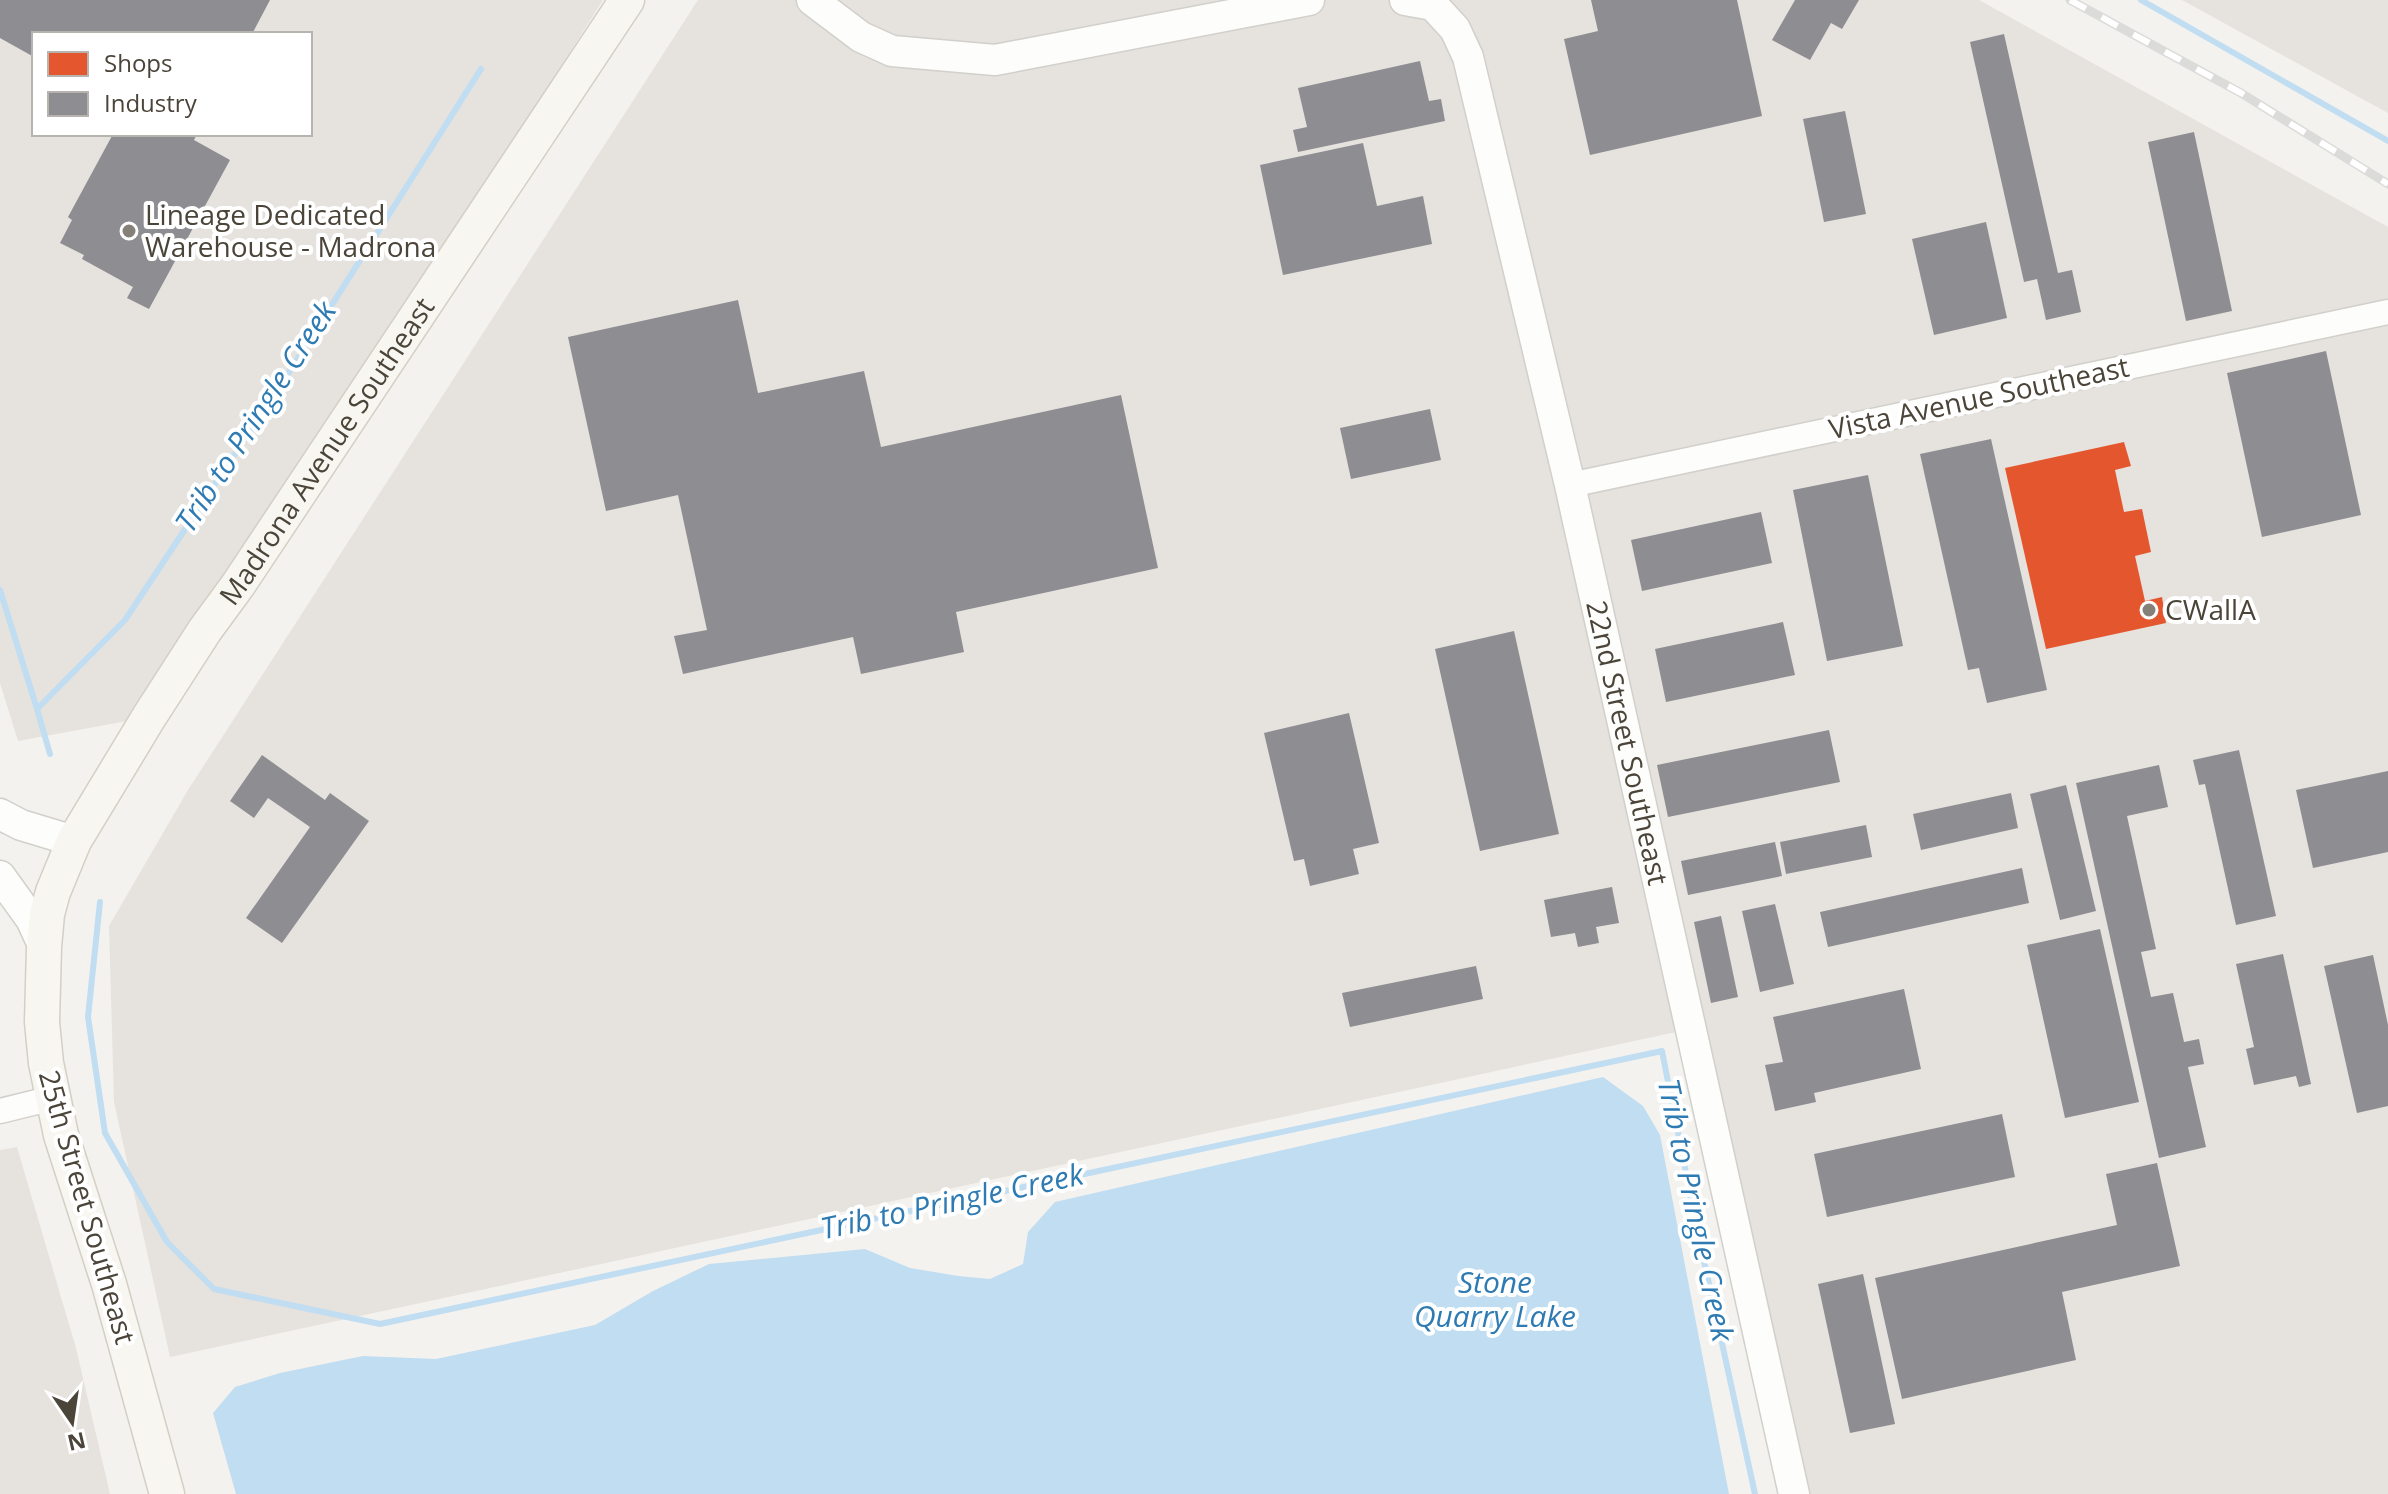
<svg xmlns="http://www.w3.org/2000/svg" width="2388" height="1494" font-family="'Open Sans',sans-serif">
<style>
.industrial{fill:#e6e2de;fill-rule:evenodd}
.parking{fill:#e6e3df}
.water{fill:#c0ddf1}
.shops{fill:#e4572e}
.industry{fill:#8d8d92}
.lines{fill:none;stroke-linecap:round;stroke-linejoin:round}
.stream{stroke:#c0ddf1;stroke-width:6}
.minor-casing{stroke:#d2d0cb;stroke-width:27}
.tertiary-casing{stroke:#d2d0cb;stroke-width:33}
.secondary-casing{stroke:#d3cfc5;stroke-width:37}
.minor{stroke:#fdfdfc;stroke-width:24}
.tertiary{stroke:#fdfdfc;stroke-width:30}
.secondary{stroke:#f7f6f1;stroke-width:34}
.rail-casing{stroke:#dbdbda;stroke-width:9}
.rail{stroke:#fff;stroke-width:6;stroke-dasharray:18;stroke-linecap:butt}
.poi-dot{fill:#868178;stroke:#fff;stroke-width:3}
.labels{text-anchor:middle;stroke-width:8;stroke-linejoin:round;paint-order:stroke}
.poi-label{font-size:28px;fill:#4b4439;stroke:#fff;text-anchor:start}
.street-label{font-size:28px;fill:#4b4439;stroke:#fff}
.water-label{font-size:30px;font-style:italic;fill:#2e7ab2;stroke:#fff}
</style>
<rect width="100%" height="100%" fill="#f4f2ee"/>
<path class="industrial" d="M 0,0 L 603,0 L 149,717 L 18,741 L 0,683 ZM 34,34 L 310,34 L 310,134 L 34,134 Z
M 698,0 L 1979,0 L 2388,227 L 2388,1494 L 1809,1494 L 1704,1026 L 170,1357 L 114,1102 L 109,926 L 188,790 Z
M 2182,0 L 2388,0 L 2388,113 Z"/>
<path class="parking" d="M 12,50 L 34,62 L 34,103 L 0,85 L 0,60 L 5,62 Z
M 0,90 L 34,109 L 34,134 L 71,134 L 65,148 L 81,158 L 22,261 L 0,256 Z
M 236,205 L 308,244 L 148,533 L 142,531 L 135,545 L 0,472 L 0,285 L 191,388 L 183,403 L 187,405 L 194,404 L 208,376 L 158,348 Z
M 17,1147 L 76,1348 L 110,1494 L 0,1494 L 0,1150 Z"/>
<path class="water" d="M 1603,1077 L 1643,1106 L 1660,1135 L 1729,1494 L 236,1494 L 213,1413 L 235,1387 L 280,1373 L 363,1356 L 436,1359 L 595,1325 L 653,1291 L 709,1264 L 865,1249 L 910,1268 L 958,1276 L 990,1279 L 1023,1264 L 1028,1232 L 1055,1202 Z"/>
<path class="shops" d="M 2124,442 L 2131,466 L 2115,470 L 2124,512 L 2142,509 L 2151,552 L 2135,556 L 2145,601 L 2162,597 L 2166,623 L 2046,649 L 2005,468 Z"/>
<path class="industry" d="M 0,0 L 270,0 L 252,34 L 34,34 L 34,57 L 0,38 Z
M 1591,0 L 1737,0 L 1762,116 L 1590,155 L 1564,39 L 1598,31 Z
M 1795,0 L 1859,0 L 1842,29 L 1831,23 L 1810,60 L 1772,40 Z
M 2004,34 L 2058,273 L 2072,270 L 2081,312 L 2046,320 L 2037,279 L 2024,282 L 1970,42 Z
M 1420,61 L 1429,101 L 1441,99 L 1445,121 L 1298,152 L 1293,130 L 1307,127 L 1298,88 Z
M 1845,111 L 1866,214 L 1824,222 L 1803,119 Z
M 2194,132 L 2232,311 L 2186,321 L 2148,142 Z
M 113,134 L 197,134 L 194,140 L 230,160 L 149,309 L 127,298 L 133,287 L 82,259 L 84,255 L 60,243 L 72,220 L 68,217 Z
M 1363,143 L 1377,206 L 1423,196 L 1432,244 L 1283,275 L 1260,165 Z
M 1986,222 L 2007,318 L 1934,335 L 1912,239 Z
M 738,300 L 758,393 L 864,371 L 881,447 L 1121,395 L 1158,568 L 956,612 L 964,652 L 861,674 L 853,637 L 683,674 L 674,636 L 707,630 L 678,495 L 606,511 L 568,337 Z
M 2326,351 L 2361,515 L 2262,537 L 2227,373 Z
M 1430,409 L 1441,460 L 1351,479 L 1340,428 Z
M 1991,439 L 2047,690 L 1987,703 L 1979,668 L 1968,670 L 1920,454 Z
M 1868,475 L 1903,646 L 1827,661 L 1793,490 Z
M 1761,512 L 1772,563 L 1642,591 L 1631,540 Z
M 1783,622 L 1795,675 L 1666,702 L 1655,649 Z
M 1514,631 L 1559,834 L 1480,851 L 1435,649 Z
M 1349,713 L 1379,843 L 1353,849 L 1359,874 L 1310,886 L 1304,859 L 1294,861 L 1264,733 Z
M 1829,730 L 1840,782 L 1668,817 L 1657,765 Z
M 2239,750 L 2276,916 L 2236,925 L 2205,784 L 2199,785 L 2193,760 Z
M 262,755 L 325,800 L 330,793 L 369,821 L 282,943 L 246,918 L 310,827 L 268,798 L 254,818 L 230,801 Z
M 2159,765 L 2168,807 L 2127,816 L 2156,949 L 2141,952 L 2151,997 L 2173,993 L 2184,1042 L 2199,1039 L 2204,1064 L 2188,1067 L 2206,1147 L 2159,1158 L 2076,783 Z
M 2388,771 L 2388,852 L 2313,868 L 2296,790 Z
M 2066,785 L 2096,911 L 2060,920 L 2030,794 Z
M 2011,793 L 2018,828 L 1921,850 L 1913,814 Z
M 1866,825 L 1872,857 L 1786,874 L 1780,842 Z
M 1775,842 L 1782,876 L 1688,895 L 1681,861 Z
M 2022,868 L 2029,903 L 1828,947 L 1820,912 Z
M 1612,887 L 1619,923 L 1596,927 L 1599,943 L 1578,947 L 1575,933 L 1551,937 L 1544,900 Z
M 1775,904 L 1794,984 L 1760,992 L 1742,911 Z
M 1721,916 L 1738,997 L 1711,1003 L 1694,922 Z
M 2100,929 L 2139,1102 L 2065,1118 L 2027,945 Z
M 2283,954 L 2311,1084 L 2299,1087 L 2296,1076 L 2254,1085 L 2246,1049 L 2254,1047 L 2236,964 Z
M 2373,955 L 2388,1025 L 2388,1106 L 2357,1113 L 2324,966 Z
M 1476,966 L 1483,999 L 1350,1027 L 1342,993 Z
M 1904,989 L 1921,1069 L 1814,1093 L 1816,1102 L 1775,1111 L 1765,1065 L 1783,1062 L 1773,1017 Z
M 2002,1114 L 2015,1177 L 1827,1217 L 1814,1154 Z
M 2157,1163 L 2180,1266 L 2062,1292 L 2076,1360 L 1902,1399 L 1875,1278 L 2117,1225 L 2106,1174 Z
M 1863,1274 L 1895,1424 L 1850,1433 L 1818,1284 Z"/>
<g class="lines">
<path class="stream" d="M 2141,0 L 2388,141
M 0,590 L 37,709
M 50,754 L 37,709 L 125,620 L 297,360 L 481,69
M 100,902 L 88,1017 L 105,1133 L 167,1242 L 214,1289 L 380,1324 L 1662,1051 L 1697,1229 L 1755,1494"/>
<defs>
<path id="minor" d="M 1570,485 L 2388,312
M 0,1111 L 53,1098"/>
<g id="tertiary">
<path d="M 812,0 L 861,37 L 892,51 L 995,60 L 1309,0"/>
<path id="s1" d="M 1405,0 L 1433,5 L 1455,29 L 1468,57 L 1570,485 L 1794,1494"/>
<path d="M 0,814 L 21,825 L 74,841"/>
<path d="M 0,876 L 31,919 L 44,947"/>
</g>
<g id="secondary">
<path id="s2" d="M 167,1494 L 109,1284 L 61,1135 L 46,1063 L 42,1022 L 44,947 L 47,914 L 53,892 L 74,841 L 149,717 L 205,630 L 238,585 L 627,0"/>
</g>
</defs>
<use href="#minor" class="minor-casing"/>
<use href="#tertiary" class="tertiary-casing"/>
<use href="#secondary" class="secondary-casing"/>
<use href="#minor" class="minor"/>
<use href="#tertiary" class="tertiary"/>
<use href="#secondary" class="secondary"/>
<defs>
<path id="rail" d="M 2070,0 L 2241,93 L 2388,184"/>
</defs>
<use href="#rail" class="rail-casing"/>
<use href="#rail" class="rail"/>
</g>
<g class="poi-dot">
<circle cx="129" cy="231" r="8"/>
<circle cx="2149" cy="610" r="8"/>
</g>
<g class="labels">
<g class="poi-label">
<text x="145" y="225">Lineage Dedicated<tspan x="145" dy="32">Warehouse - Madrona</tspan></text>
<text x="2165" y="620">CWallA</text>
</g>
<g class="street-label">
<text transform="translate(1979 398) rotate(-12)" y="10">Vista Avenue Southeast</text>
<text dy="10" stroke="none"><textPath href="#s2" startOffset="1140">Madrona Avenue Southeast</textPath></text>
<text dy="10" stroke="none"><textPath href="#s1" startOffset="796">22nd Street Southeast</textPath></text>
<text transform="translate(87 1207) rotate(74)" y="10">25th Street Southeast</text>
</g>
<g class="water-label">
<text transform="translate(256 417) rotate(-57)" y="10">Trib to Pringle Creek</text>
<text transform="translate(952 1202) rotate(-12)" y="10">Trib to Pringle Creek</text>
<text transform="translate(1695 1210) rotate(78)" y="10">Trib to Pringle Creek</text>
<text x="1495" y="1293">Stone<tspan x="1495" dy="34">Quarry Lake</tspan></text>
</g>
</g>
<rect x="32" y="32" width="280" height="104" fill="#ffffff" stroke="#b7b4b0" stroke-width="2"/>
<rect x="48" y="52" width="40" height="24" fill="#e4572e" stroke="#b7b4b0" stroke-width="2"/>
<text x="104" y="72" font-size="24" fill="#4b4439">Shops</text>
<rect x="48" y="92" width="40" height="24" fill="#8d8d92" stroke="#b7b4b0" stroke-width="2"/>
<text x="104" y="112" font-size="24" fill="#4b4439">Industry</text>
<g transform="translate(72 1422) rotate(167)" stroke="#ffffff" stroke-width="6" paint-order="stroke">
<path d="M0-6L14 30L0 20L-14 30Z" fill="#4b4439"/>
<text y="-12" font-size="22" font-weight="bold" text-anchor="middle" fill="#4b4439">N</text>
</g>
</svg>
